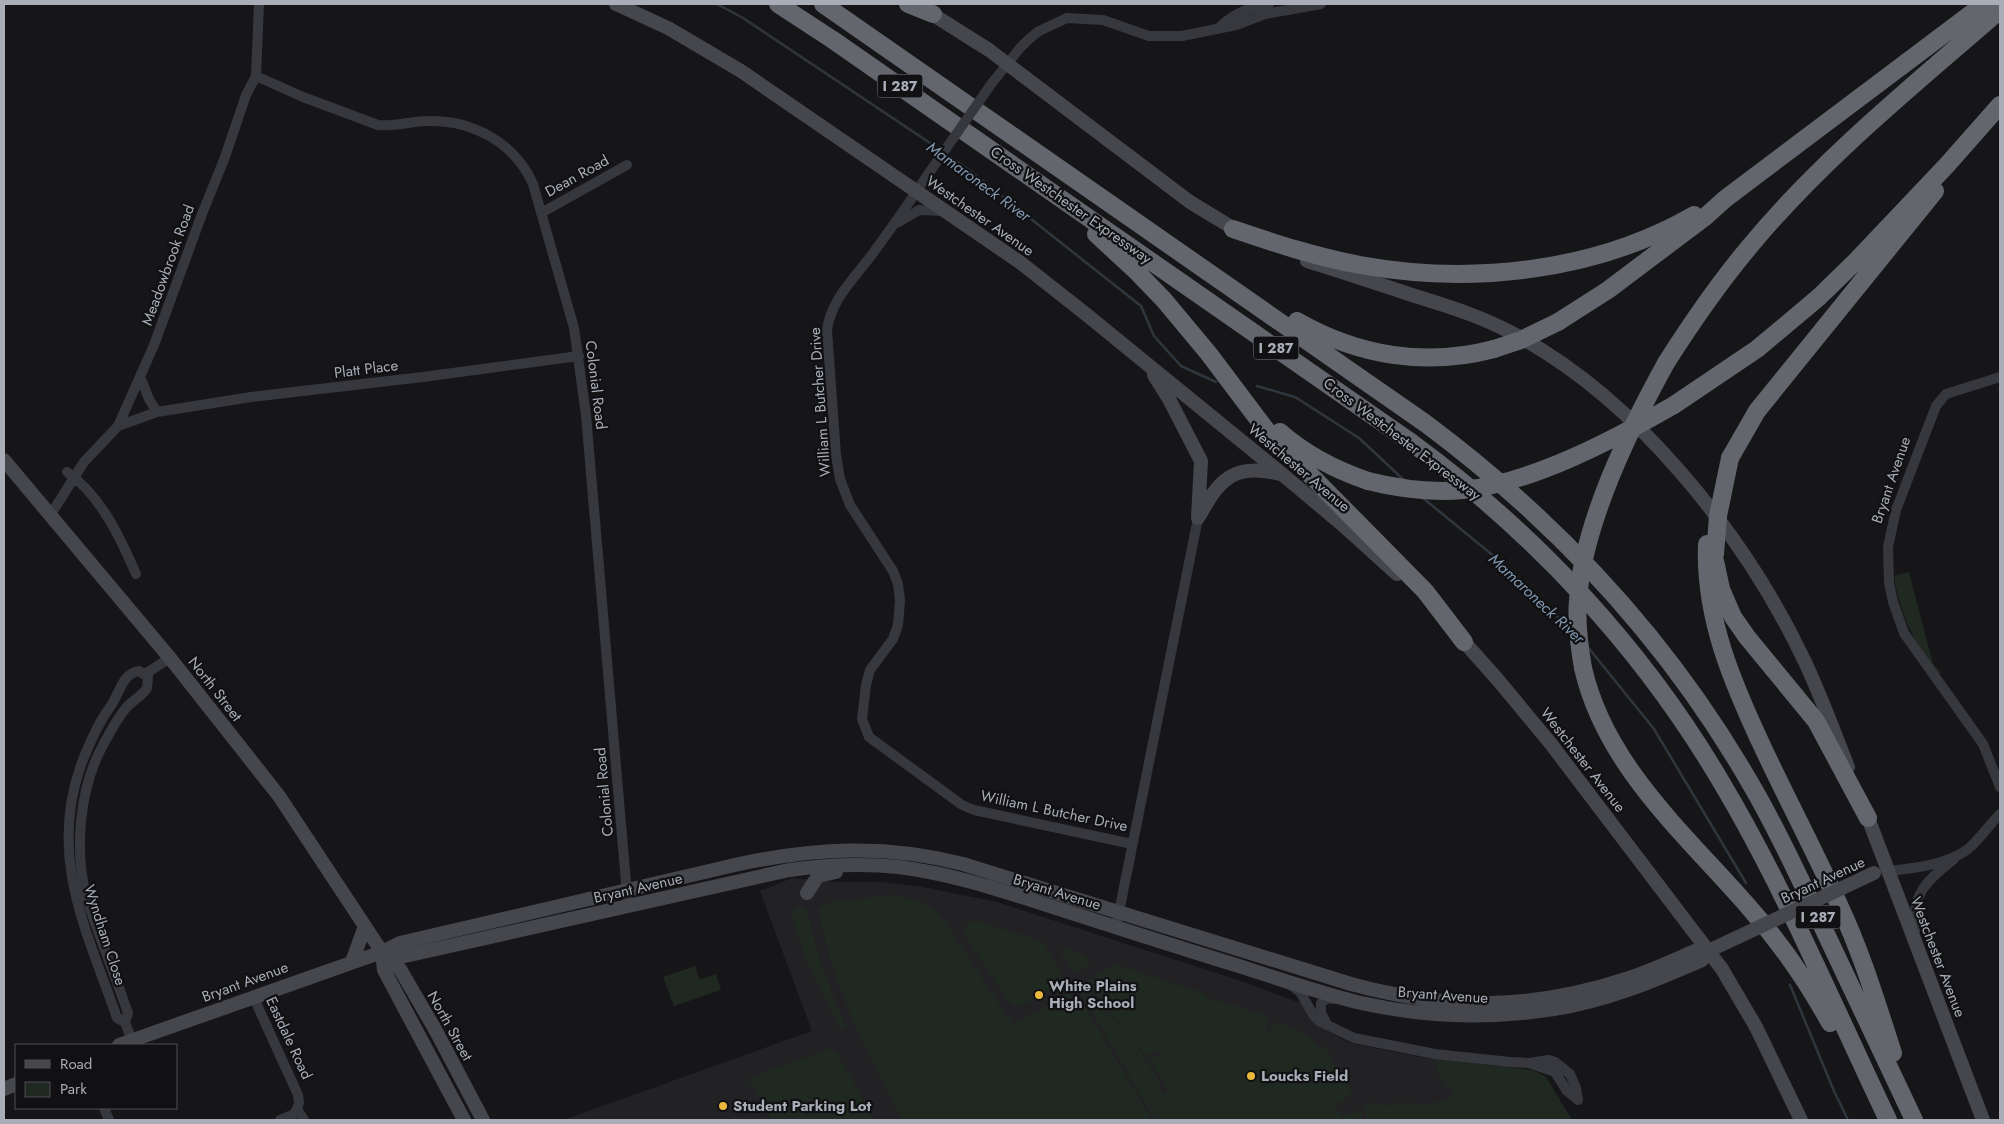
<svg xmlns="http://www.w3.org/2000/svg" width="2004" height="1124" font-family="Jost,sans-serif">
<style>
.built{fill:#222225}
.green{fill:#202822}
.lines{fill:none;stroke-linecap:round;stroke-linejoin:round}
.stream{stroke:#2f363d;stroke-width:2.5}
.street{stroke:#37383d;stroke-width:10}
.secondary{stroke:#45474d;stroke-width:14}
.highway{stroke:#64666e;stroke-width:18}
.street-bridge{stroke:#37383d;stroke-width:10}
.secondary-bridge{stroke:#45474d;stroke-width:14}
.highway-bridge{stroke:#64666e;stroke-width:18}
.poi-dot{fill:#eab83d;stroke:#111113;stroke-width:2}
.labels{text-anchor:middle;stroke-width:4.5;stroke-linejoin:round;paint-order:stroke}
.shield{fill:#111113;stroke:#7b7e86;stroke-width:1}
.shield-label{font-size:14px;font-weight:bold;fill:#a9adb7}
.street-label{font-size:15px;fill:#a9adb7;stroke:#111113}
.poi-label{font-size:15px;font-weight:bold;fill:#a9adb7;stroke:#111113;text-anchor:start}
.water-label{font-size:16px;font-style:italic;fill:#8198b1;stroke:#111113}
</style>
<rect width="100%" height="100%" fill="#161618"/>
<path class="built" d="M 792,878 L 835,882 L 881,882 L 923,887 L 997,902 L 1241,981 L 1300,1003 L 1316,1024 L 1349,1043 L 1425,1058 L 1509,1067 L 1541,1120 L 563,1120 L 812,1031 L 760,891 Z"/>
<path class="green" d="M 1909,572 L 1933,664 L 1941,673 L 1937,675 C 1915,642 1900,616 1894,576 Z
M 892,895 C 909,898 927,901 939,913 L 1013,1025 L 1070,992 L 1072,995 L 1078,995 L 1152,1120 L 903,1120 C 866,1055 833,984 818,910 L 819,907 L 826,903 Z
M 797,908 L 804,908 L 807,912 L 820,960 L 845,1027 L 842,1029 L 837,1024 L 807,963 L 792,917 L 794,911 Z
M 972,921 L 978,921 L 1042,941 L 1063,975 L 1063,981 L 1021,1006 L 1012,1006 L 966,937 C 963,929 964,924 972,921 Z
M 1064,948 L 1086,955 L 1090,964 L 1078,972 L 1071,970 L 1060,952 Z
M 1116,964 L 1204,993 L 1204,996 L 1269,1017 L 1265,1028 L 1269,1032 L 1277,1022 C 1292,1026 1311,1035 1320,1049 L 1325,1046 L 1353,1094 L 1331,1108 L 1337,1108 L 1342,1117 L 1361,1109 L 1363,1120 L 1155,1120 L 1078,988 L 1084,984 C 1105,1009 1158,1065 1163,1095 L 1169,1092 L 1150,1060 L 1160,1054 L 1157,1050 L 1146,1056 L 1086,982 Z
M 695,966 L 700,980 L 716,974 L 721,990 L 674,1006 L 663,977 Z
M 831,1048 L 832,1050 L 837,1052 L 874,1120 L 772,1120 L 750,1080 L 749,1085 L 742,1088 L 747,1080 L 752,1077 Z
M 1438,1059 L 1533,1070 L 1546,1077 L 1572,1120 L 1366,1120 L 1364,1107 L 1368,1105 L 1367,1102 L 1392,1106 L 1393,1103 L 1432,1104 L 1455,1095 L 1437,1072 Z"/>
<g class="lines">
<path class="stream" d="M 717,4 L 743,18 L 942,151
M 946,154 L 969,170 L 1141,306 L 1154,336 L 1181,366 L 1216,382
M 1257,386 L 1295,397 L 1359,438 L 1405,481
M 1423,498 L 1507,567 L 1570,629
M 1587,646 L 1654,729 L 1746,883
M 1790,985 L 1834,1091 L 1848,1120"/>
<path class="street" d="M 1219,28 C 1232,14 1250,7 1269,4
M 256,76 L 303,97 L 378,125 C 395,127 411,121 428,121 C 473,120 515,143 533,184 L 574,328 L 586,415 L 628,906
M 992,83 L 1020,48 L 1029,39 L 1039,31 L 1067,18 L 1103,20 L 1149,36 L 1182,36 L 1236,25 L 1265,14 L 1321,4
M 931,170 C 913,197 895,223 876,249 C 858,275 831,298 827,330 L 836,455 L 840,479 L 850,505 L 893,571 L 898,584 L 900,600 L 898,625 L 893,639 L 870,670 L 866,685 L 862,719 L 869,737 L 962,805 L 974,810 L 1132,844
M 541,213 L 627,165
M 897,223 L 919,210 L 944,211
M 140,376 L 149,399 L 157,412
M 2000,377 L 1946,394 L 1936,406 L 1896,510 L 1888,547 L 1889,583 L 1893,602 L 1904,633 L 1983,744 L 2000,787
M 118,426 L 157,412 L 251,397 L 423,377 L 579,356
M 67,472 C 101,496 120,537 136,574
M 51,514 L 84,462 L 118,426 L 154,345 L 202,214 L 225,157 L 246,95 L 256,76 L 259,4
M 145,674 L 170,658
M 1889,871 C 1914,868 1947,865 1968,849 C 1980,839 1989,825 2000,814
M 1116,927 L 1198,518
M 1915,931 C 1911,893 1927,881 1954,859
M 1292,986 L 1300,992 L 1314,1016 L 1319,1021 L 1354,1038 L 1435,1054 L 1510,1062 L 1529,1063 L 1549,1060 L 1555,1062 L 1570,1074 L 1576,1088 L 1578,1100
M 253,996 L 298,1095 L 299,1103 L 297,1109 L 304,1120
M 125,1022 L 117,1018 C 87,931 48,858 81,765 C 89,744 97,725 110,707 C 120,694 121,674 139,671 L 148,677 L 147,688 C 142,696 132,701 126,708 C 116,720 109,734 102,747 C 79,790 74,853 87,899 C 99,937 115,975 128,1013 L 125,1022 L 132,1041
M 1327,1024 L 1321,1013 L 1321,1003 L 1327,998 L 1335,999
M 1529,1063 L 1555,1072 L 1567,1091 L 1578,1100
M 104,1108 L 109,1120
M 280,1120 L 294,1114 L 297,1109"/>
<path class="secondary" d="M 616,4 L 668,28 L 741,71 L 1021,263 L 1087,315 L 1282,474 L 1345,527 L 1397,574
M 924,9 L 989,50 L 1190,202 L 1241,233
M 1307,261 C 1343,272 1379,284 1415,296 C 1447,306 1480,316 1510,332 C 1635,396 1746,537 1805,662 C 1821,696 1834,732 1848,767
M 1154,375 L 1169,399 L 1201,461 L 1198,518
M 4,460 L 170,658 L 279,796 L 382,952 L 400,969 L 436,1031 L 483,1120
M 1200,515 C 1219,478 1236,463 1280,474
M 1458,635 L 1498,680 L 1551,744 L 1722,969 L 1756,1027 L 1801,1120
M 1865,810 L 1983,1120
M 807,893 L 818,876 L 836,872
M 382,952 L 405,956 L 789,870 C 825,865 861,863 898,867 C 950,873 1003,891 1053,907 C 1115,927 1177,947 1239,966 C 1279,979 1320,993 1361,1003 C 1424,1017 1491,1019 1554,1009 C 1606,1001 1654,981 1702,960 L 1708,951 L 1738,937
M 382,952 L 384,970 L 464,1120
M 352,962 L 365,926
M 119,1045 L 382,952 L 400,943 L 739,864 C 815,848 886,844 963,864 L 1351,984 C 1446,1010 1532,1010 1626,979 C 1650,971 1674,960 1697,950 L 1708,951
M 4,1089 L 16,1084"/>
<path class="highway" d="M 778,4 L 833,40 L 1412,443 C 1536,534 1642,648 1720,780 C 1784,887 1834,1007 1888,1120
M 823,4 L 1425,423 C 1558,522 1671,644 1753,788 C 1781,836 1803,886 1827,936 C 1856,997 1885,1059 1914,1120
M 908,4 L 933,14
M 1233,229 C 1274,243 1316,257 1360,265 C 1471,285 1595,272 1694,215
M 1096,234 L 1137,272 L 1164,300 L 1209,354 L 1267,431 L 1425,591 L 1464,642
M 1297,321 C 1358,356 1426,367 1494,349
M 1558,322 L 1608,290 L 1705,217 L 1725,199 L 1984,4
M 1666,363 C 1692,322 1719,283 1750,246 C 1823,158 1914,85 2000,10
M 1674,405 L 1757,349 L 1819,297 L 1856,261 L 1947,165 L 2000,105
M 1280,432 C 1306,455 1336,470 1368,481
M 1730,458 L 1757,411 L 1935,191
M 1707,544 C 1704,618 1733,684 1764,750 C 1789,803 1816,854 1840,907 C 1862,954 1877,1004 1893,1053
M 1715,561 L 1721,589 L 1733,617 L 1747,637 L 1816,721 L 1868,818
M 1583,668 C 1605,765 1684,833 1747,905 C 1779,941 1807,981 1830,1023"/>
<path class="street-bridge" d="M 931,170 L 992,83"/>
<path class="secondary-bridge" d="M 1738,937 L 1874,873"/>
<path class="highway-bridge" d="M 1494,349 L 1521,340 L 1558,322
M 1368,481 C 1400,489 1431,493 1463,490 C 1532,483 1613,440 1674,405
M 1715,554 L 1718,516 L 1730,458
M 1583,668 C 1579,645 1576,622 1578,600 C 1583,523 1629,430 1666,363"/>
</g>
<g class="poi-dot">
<circle cx="1039" cy="995" r="5"/>
<circle cx="1251" cy="1076" r="5"/>
<circle cx="723" cy="1106" r="5"/>
</g>
<g class="labels">
<g class="shield">
<rect x="877.5" y="74.5" width="45" height="23" rx="4"/>
<rect x="1253.5" y="336.5" width="45" height="23" rx="4"/>
<rect x="1795.5" y="905.5" width="45" height="23" rx="4"/>
</g>
<g class="shield-label">
<text x="900" y="91">I 287</text>
<text x="1276" y="353">I 287</text>
<text x="1818" y="922">I 287</text>
</g>
<g class="street-label">
<text transform="translate(577 176) rotate(-29)" y="5">Dean Road</text>
<text transform="translate(1071 205) rotate(35)" y="5">Cross Westchester Expressway</text>
<text transform="translate(980 216) rotate(35)" y="5">Westchester Avenue</text>
<text transform="translate(168 265) rotate(-70)" y="5">Meadowbrook Road</text>
<text transform="translate(366 369) rotate(-7)" y="5">Platt Place</text>
<text transform="translate(596 385) rotate(83)" y="5">Colonial Road</text>
<text transform="translate(820 402) rotate(-94)" y="5">William L Butcher Drive</text>
<text transform="translate(1402 439) rotate(37)" y="5">Cross Westchester Expressway</text>
<text transform="translate(1299 468) rotate(40)" y="5">Westchester Avenue</text>
<text transform="translate(1891 480) rotate(-71)" y="5">Bryant Avenue</text>
<text transform="translate(215 689) rotate(52)" y="5">North Street</text>
<text transform="translate(1583 760) rotate(52)" y="5">Westchester Avenue</text>
<text transform="translate(604 792) rotate(-95)" y="5">Colonial Road</text>
<text transform="translate(1054 811) rotate(12)" y="5">William L Butcher Drive</text>
<text transform="translate(1823 880) rotate(-25)" y="5">Bryant Avenue</text>
<text transform="translate(638 888) rotate(-13)" y="5">Bryant Avenue</text>
<text transform="translate(1057 892) rotate(17)" y="5">Bryant Avenue</text>
<text transform="translate(105 935) rotate(72)" y="5">Wyndham Close</text>
<text transform="translate(1938 957) rotate(69)" y="5">Westchester Avenue</text>
<text transform="translate(245 982) rotate(-20)" y="5">Bryant Avenue</text>
<text transform="translate(1443 995) rotate(4)" y="5">Bryant Avenue</text>
<text transform="translate(450 1026) rotate(61)" y="5">North Street</text>
<text transform="translate(289 1038) rotate(65)" y="5">Eastdale Road</text>
</g>
<g class="poi-label">
<text x="1049" y="991">White Plains<tspan x="1049" dy="17">High School</tspan></text>
<text x="1261" y="1081">Loucks Field</text>
<text x="733" y="1111">Student Parking Lot</text>
</g>
<g class="water-label">
<text transform="translate(979 181) rotate(36)" y="6">Mamaroneck River</text>
<text transform="translate(1537 598) rotate(43)" y="6">Mamaroneck River</text>
</g>
</g>
<rect width="2004" height="1124" fill="none" stroke="#a9adb7" stroke-width="10"/>
<rect x="15" y="1044" width="162" height="65" fill="#111113" stroke="#4e4f55"/>
<rect x="25" y="1060" width="25" height="8" fill="#45474d" stroke="#4e4f55"/>
<text x="60" y="1069" font-size="15" fill="#a9adb7">Road</text>
<rect x="25" y="1082" width="25" height="15" fill="#202822" stroke="#4e4f55"/>
<text x="60" y="1094" font-size="15" fill="#a9adb7">Park</text>
</svg>
